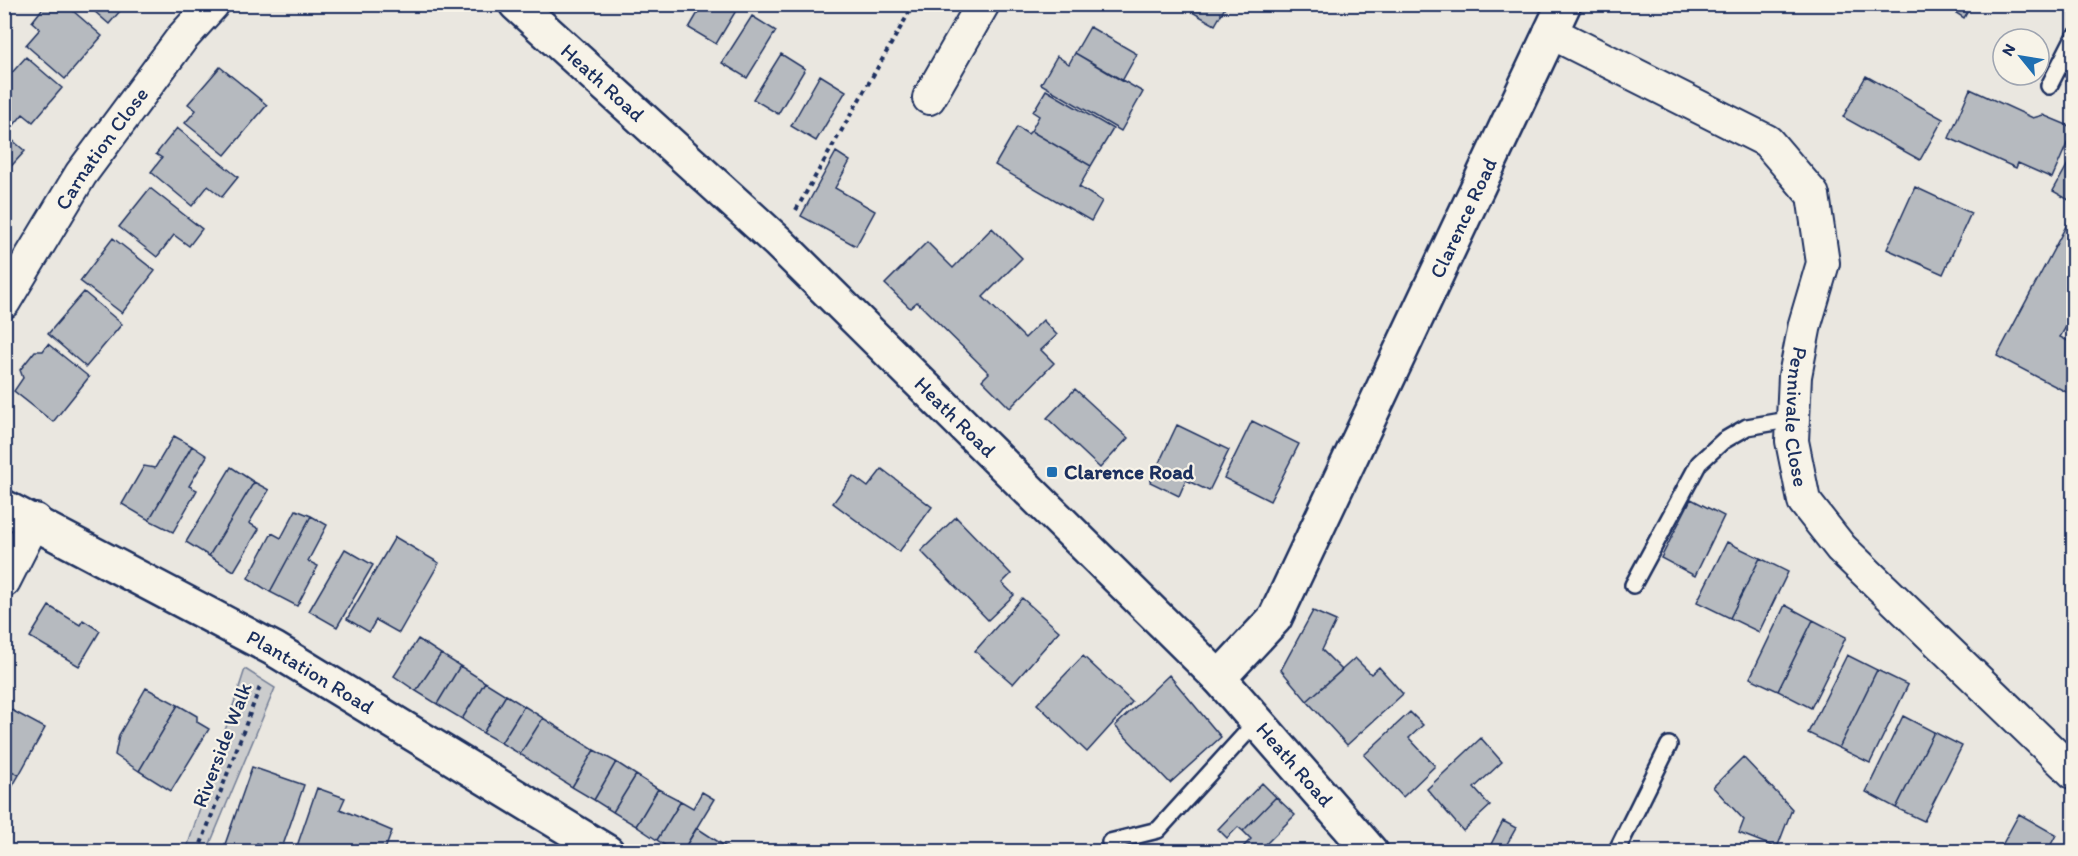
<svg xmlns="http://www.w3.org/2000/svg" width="2078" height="856" font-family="Itim,sans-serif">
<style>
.green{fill:#cbcccd;stroke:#737e96;stroke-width:1.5}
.building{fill:#b6babf;stroke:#1b2f5e;stroke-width:1.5}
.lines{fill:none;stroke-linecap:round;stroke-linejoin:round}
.service-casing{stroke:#1b2f5e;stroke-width:20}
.minor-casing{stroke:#1b2f5e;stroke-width:36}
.tertiary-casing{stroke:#1b2f5e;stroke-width:38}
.path{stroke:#1b2f5e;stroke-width:4;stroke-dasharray:4.5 4.5;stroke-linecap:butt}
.service{stroke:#f7f3e8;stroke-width:15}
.minor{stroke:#f7f3e8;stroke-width:32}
.tertiary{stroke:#f7f3e8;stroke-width:33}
.poi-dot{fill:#1f6fb2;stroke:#f7f3e8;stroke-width:2}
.labels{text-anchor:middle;stroke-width:4.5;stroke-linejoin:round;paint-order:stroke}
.street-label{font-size:21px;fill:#1b2f5e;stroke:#f7f3e8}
.poi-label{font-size:21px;font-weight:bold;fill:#1b2f5e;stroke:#f7f3e8;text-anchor:start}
</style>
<rect width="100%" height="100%" fill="#eae7e0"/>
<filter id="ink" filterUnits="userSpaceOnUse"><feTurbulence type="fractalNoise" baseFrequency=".0167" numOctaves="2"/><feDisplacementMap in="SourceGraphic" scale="12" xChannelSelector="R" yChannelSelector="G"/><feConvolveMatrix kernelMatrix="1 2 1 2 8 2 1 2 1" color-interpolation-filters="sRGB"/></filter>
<g filter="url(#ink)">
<path class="green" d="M 245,669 L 275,688 L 207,851 L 186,851 Z"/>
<path class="building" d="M 46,4 L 65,4 L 102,36 L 65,79 L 26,45 L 40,29 L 32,22 Z
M 86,4 L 126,4 L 109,24 Z
M 703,4 L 740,4 L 716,44 L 689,28 Z
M 1187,4 L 1227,4 L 1215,25 L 1192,12 L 1194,8 Z
M 1942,4 L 1972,4 L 1964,18 Z
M 752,16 L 776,31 L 747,78 L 722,63 Z
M 1090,27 L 1137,54 L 1122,81 L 1075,53 Z
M 1075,53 L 1143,92 L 1121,131 L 1041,84 L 1057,56 L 1069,64 Z
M 781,54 L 805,69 L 778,114 L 753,99 Z
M 26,57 L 62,88 L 33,122 L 23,114 L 14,125 L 4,117 L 4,72 L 9,76 Z
M 220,67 L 267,105 L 225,155 L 185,123 L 196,110 L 188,104 Z
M 820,75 L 846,91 L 816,141 L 791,126 Z
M 1866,76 L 1943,119 L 1920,160 L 1843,117 Z
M 1970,89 L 2033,118 L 2043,115 L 2074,128 L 2052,178 L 2018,163 L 2016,168 L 1949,138 Z
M 1046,90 L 1113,129 L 1091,166 L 1031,131 L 1039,116 L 1033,112 Z
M 1017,127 L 1028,134 L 1031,131 L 1091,166 L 1079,187 L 1102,201 L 1091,221 L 995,165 Z
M 177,128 L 238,177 L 222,197 L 208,186 L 192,206 L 151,172 L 162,158 L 156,154 Z
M 4,133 L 25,151 L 4,174 Z
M 836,152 L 850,161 L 835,188 L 875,211 L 856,246 L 801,216 Z
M 2074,153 L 2074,203 L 2053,191 Z
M 1915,187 L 1971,213 L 1943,274 L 1887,249 Z
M 150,188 L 202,229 L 189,246 L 174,235 L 157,257 L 119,227 Z
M 2074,211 L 2074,313 L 2060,337 L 2074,344 L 2074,396 L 1997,356 Z
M 992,228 L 1022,258 L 983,297 L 1025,338 L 1043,320 L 1057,335 L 1041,350 L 1054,363 L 1010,408 L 982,380 L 989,373 L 917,302 L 910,308 L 885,284 L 927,242 L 953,268 Z
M 113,238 L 155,271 L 122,313 L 80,281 Z
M 84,292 L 122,324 L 86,367 L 48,334 Z
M 48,344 L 89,377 L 53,422 L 14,391 L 23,378 L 20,370 L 35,351 L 43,351 Z
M 1075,389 L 1128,438 L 1100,468 L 1047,418 Z
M 1252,421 L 1299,444 L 1270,501 L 1224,478 Z
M 1177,425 L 1229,450 L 1209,491 L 1186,480 L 1179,496 L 1150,482 Z
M 174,436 L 192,446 L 149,520 L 122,504 L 144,466 L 155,468 Z
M 192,446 L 207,456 L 189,486 L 197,490 L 173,532 L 149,520 Z
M 231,467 L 254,482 L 209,556 L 186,542 Z
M 882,469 L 932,507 L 899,552 L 833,503 L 853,476 L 868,487 Z
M 254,482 L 269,490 L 249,523 L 259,529 L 234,571 L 209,556 Z
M 1691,499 L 1724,516 L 1695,576 L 1661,558 Z
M 296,510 L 311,516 L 270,592 L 248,578 L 272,533 L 281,538 Z
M 311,516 L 327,525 L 308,561 L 318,566 L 297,606 L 270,592 Z
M 956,517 L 1011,574 L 1002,583 L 1014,595 L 988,620 L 921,551 Z
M 395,537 L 439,563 L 399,633 L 376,620 L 369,632 L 347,619 Z
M 1727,542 L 1760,558 L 1730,618 L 1697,602 Z
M 345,549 L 373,565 L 337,627 L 309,611 Z
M 1760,558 L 1788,572 L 1759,632 L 1730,618 Z
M 1022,598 L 1059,631 L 1013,684 L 975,651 Z
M 1785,605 L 1813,620 L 1778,691 L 1750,678 Z
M 49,606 L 80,625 L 83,620 L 100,631 L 79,666 L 30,637 Z
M 1313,611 L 1336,621 L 1322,650 L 1342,670 L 1307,701 L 1281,670 Z
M 1813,620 L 1846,637 L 1811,708 L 1778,691 Z
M 418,639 L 441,654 L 416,691 L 394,676 Z
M 441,654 L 460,666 L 437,704 L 416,691 Z
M 1847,655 L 1877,670 L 1839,748 L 1808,733 Z
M 1083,656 L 1132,702 L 1087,752 L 1037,704 Z
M 1355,658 L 1371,674 L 1379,667 L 1403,694 L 1347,745 L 1307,701 Z
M 460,666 L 485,682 L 462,719 L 437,704 Z
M 1877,670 L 1908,685 L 1870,763 L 1839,748 Z
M 1169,675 L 1221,737 L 1170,783 L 1115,726 Z
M 485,682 L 506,695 L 483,733 L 462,719 Z
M 146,688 L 178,705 L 139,771 L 115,755 L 119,735 Z
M 506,695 L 524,706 L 501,743 L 483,733 Z
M 178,705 L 197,716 L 197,722 L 209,729 L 171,791 L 139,771 Z
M 4,706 L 45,728 L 19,775 L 4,767 L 11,754 L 4,750 Z
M 524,706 L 543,718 L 520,754 L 501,743 Z
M 1410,712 L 1423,725 L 1409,738 L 1435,766 L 1403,797 L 1364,755 Z
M 1903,716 L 1934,732 L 1896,808 L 1866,792 Z
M 543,718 L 594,750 L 572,787 L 520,754 Z
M 1934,732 L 1962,746 L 1924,821 L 1896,808 Z
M 1481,738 L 1502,762 L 1474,788 L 1490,806 L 1463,831 L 1427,789 Z
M 594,750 L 616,762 L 594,800 L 572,787 Z
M 1743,757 L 1792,809 L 1777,848 L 1739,833 L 1744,820 L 1713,787 Z
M 616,762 L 636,775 L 613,812 L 594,800 Z
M 4,767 L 19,775 L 4,801 Z
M 252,767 L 304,785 L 281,851 L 257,843 L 254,852 L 223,850 Z
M 636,775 L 658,789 L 636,826 L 613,812 Z
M 1262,783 L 1276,797 L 1243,831 L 1238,827 L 1227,838 L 1218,829 Z
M 317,788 L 345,798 L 340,809 L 392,831 L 384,852 L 295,852 Z
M 658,789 L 681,801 L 657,840 L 636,826 Z
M 702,792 L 714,799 L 682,852 L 675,852 L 657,840 L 681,801 L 693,808 Z
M 1276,797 L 1295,815 L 1258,852 L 1238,852 L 1251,839 L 1243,831 Z
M 2019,814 L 2056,835 L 2047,852 L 2004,852 L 2000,849 Z
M 1503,821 L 1516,828 L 1507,844 L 1512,852 L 1487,852 Z
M 697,828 L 734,852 L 682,852 Z"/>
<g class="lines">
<defs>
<path id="service" d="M 2049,86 L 2074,37
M 1633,585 L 1699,463 L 1723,441 L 1747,427 L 1793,419
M 1110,842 L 1158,830 L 1257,721
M 1616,852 L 1669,745"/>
<g id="minor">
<path id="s1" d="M 1550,32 L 1767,141 L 1813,195 L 1823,263 L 1805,324 L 1795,376 L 1792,441 L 1804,501 L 1841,548 L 2074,773"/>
<path d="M 929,98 L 983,4"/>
<path id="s2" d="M 4,302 L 81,174 L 182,38 L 213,4"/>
<path d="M 4,581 L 35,520"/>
</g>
<g id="tertiary">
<path id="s3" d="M 516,4 L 778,242 L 1219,678 L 1371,852"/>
<path id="s4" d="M 4,507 L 274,649 L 607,852"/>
<path id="s5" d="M 1219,678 L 1275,618 L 1564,4"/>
</g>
</defs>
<use href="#service" class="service-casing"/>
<use href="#minor" class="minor-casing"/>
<use href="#tertiary" class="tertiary-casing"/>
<path class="path" d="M 796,210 L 914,4
M 198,852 L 261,684"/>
<use href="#service" class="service"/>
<use href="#minor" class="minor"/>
<use href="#tertiary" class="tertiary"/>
</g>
</g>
<rect class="poi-dot" x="1046" y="466" width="12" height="12" rx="3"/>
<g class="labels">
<g class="street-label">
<text dy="7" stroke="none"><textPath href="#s3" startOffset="117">Heath Road</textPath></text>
<text dy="7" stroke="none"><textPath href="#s2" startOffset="182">Carnation Close</textPath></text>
<text dy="7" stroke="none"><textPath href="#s5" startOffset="524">Clarence Road</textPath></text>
<text dy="7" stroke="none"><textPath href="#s3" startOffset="603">Heath Road</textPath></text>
<text dy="7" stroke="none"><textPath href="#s1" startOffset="540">Pennivale Close</textPath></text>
<text dy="7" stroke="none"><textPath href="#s4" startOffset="348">Plantation Road</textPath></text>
<text transform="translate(222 745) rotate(-69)" y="7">Riverside Walk</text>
<text dy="7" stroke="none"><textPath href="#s3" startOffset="1089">Heath Road</textPath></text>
</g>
<g class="poi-label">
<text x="1064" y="479">Clarence Road</text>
</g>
</g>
<rect width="2078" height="856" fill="none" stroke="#f7f3e8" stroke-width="24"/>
<rect x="12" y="12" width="2054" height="832" fill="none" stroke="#1b2f5e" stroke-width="2" filter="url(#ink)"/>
<g transform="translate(2021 57) rotate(300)"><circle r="28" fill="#f7f3e8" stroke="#9fa5b1" stroke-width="1.5"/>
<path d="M0-4.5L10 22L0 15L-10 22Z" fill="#1f6fb2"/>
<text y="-9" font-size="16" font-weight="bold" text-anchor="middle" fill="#1b2f5e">N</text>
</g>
</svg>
